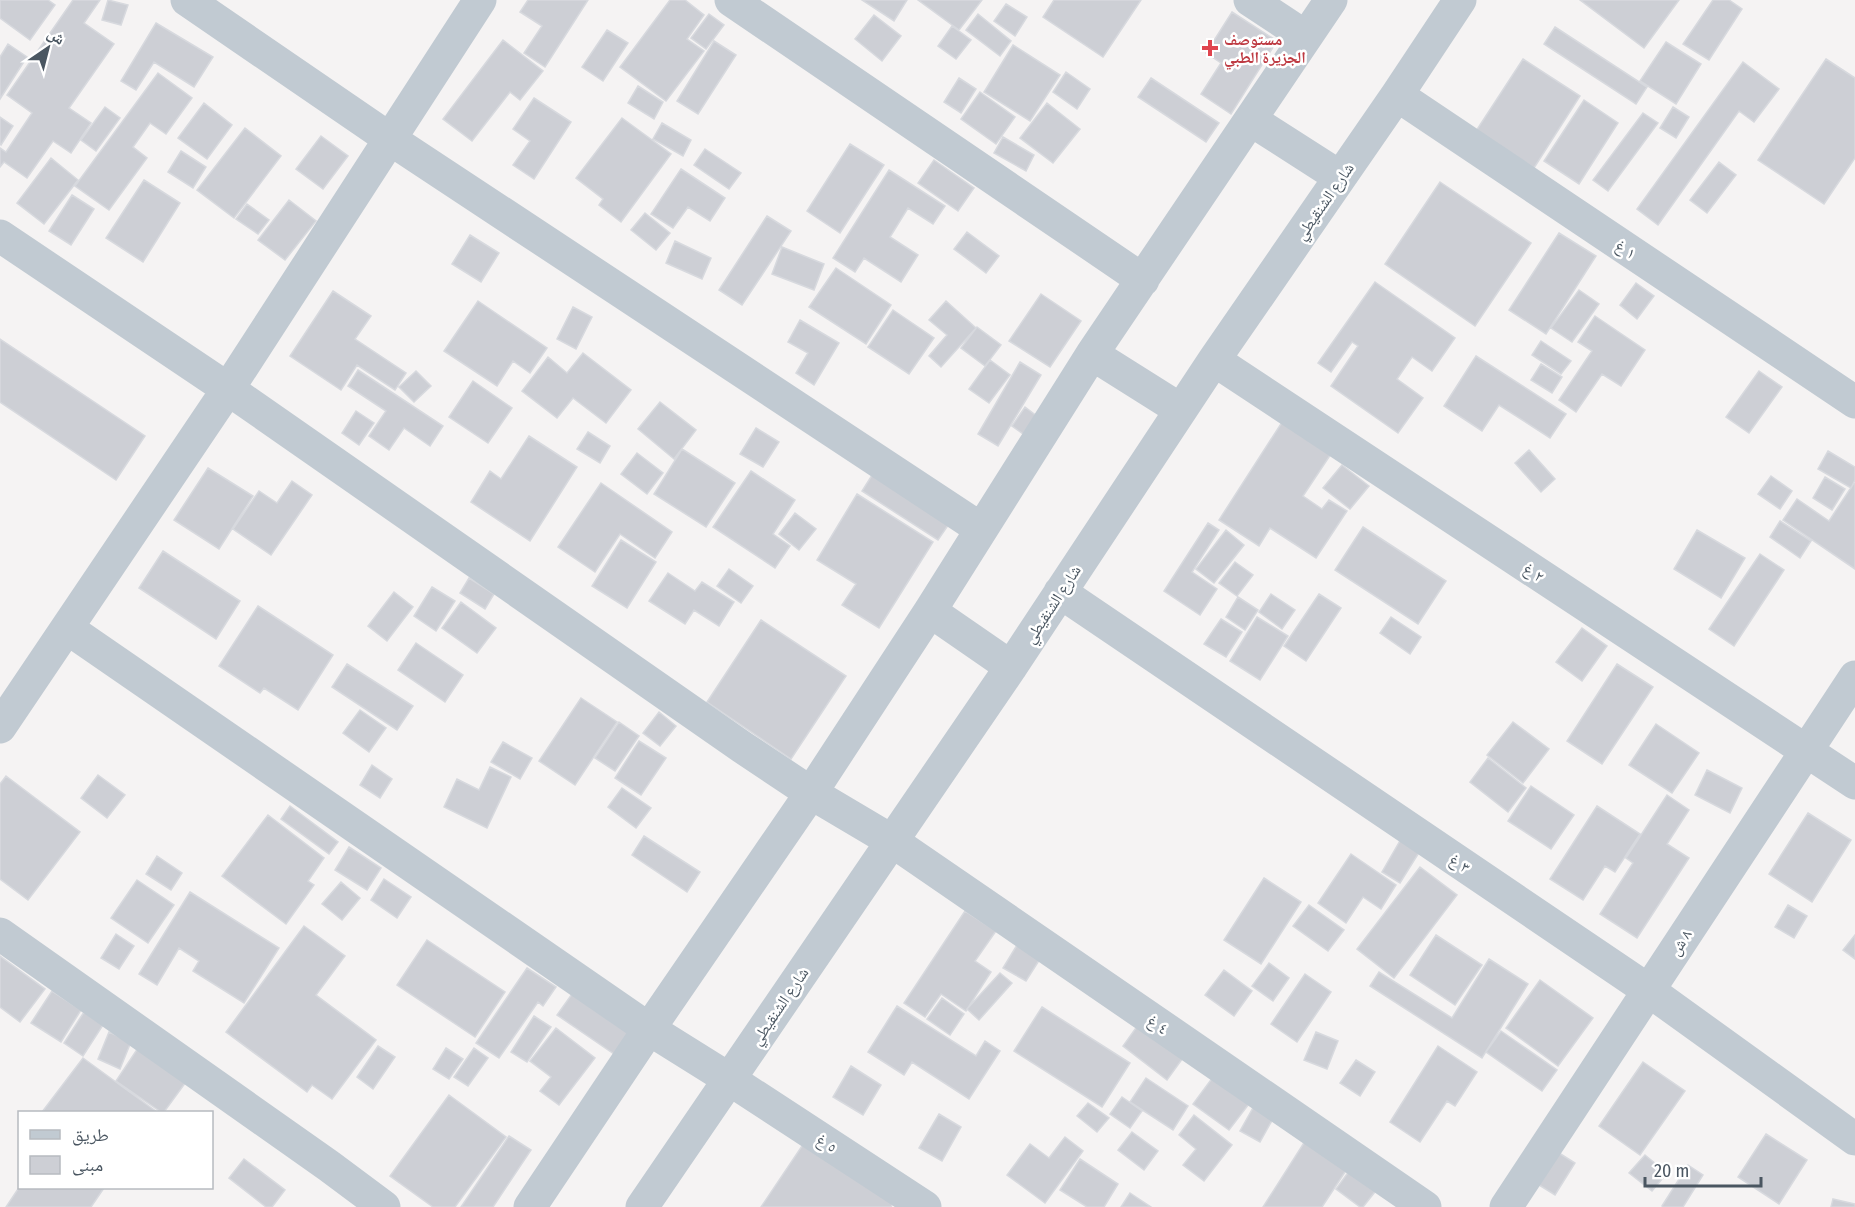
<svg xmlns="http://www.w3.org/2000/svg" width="1855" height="1207" font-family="'Fira Sans Condensed','Noto Naskh Arabic',sans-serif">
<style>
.building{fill:#cdcfd5;stroke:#d7d9de;stroke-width:1.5}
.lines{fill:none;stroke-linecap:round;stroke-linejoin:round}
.minor{stroke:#c1cad2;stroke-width:33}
.health-dot{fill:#e0444e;stroke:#fff;stroke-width:2}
.labels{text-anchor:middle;stroke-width:5;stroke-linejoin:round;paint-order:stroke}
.health-label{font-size:16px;font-weight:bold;fill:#be3a42;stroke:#fff;text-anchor:start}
.street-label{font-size:16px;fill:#4a5661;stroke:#fff}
</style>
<rect width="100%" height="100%" fill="#f5f3f3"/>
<path class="building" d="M 0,0 L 48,0 L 55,5 L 30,40 L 0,18 Z
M 73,0 L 100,0 L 84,23 L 114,44 L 69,108 L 91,123 L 71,153 L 53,141 L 27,178 L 4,162 L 0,167 L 0,148 L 6,152 L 32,113 L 7,95 Z
M 108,0 L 128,5 L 121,25 L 102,20 Z
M 528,0 L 588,0 L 545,67 L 524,53 L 542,26 L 520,12 Z
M 670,0 L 685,0 L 704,15 L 687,39 L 704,51 L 666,101 L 620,67 Z
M 862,0 L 907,0 L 894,21 Z
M 918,0 L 982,0 L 959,30 Z
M 1054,0 L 1141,0 L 1103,57 L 1043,17 Z
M 1580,0 L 1679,0 L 1644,48 Z
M 1713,0 L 1729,0 L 1742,9 L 1709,60 L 1683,44 Z
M 1006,4 L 1027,17 L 1015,36 L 994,21 Z
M 1232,12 L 1277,41 L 1231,114 L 1201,94 L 1221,63 L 1206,53 Z
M 709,14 L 724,25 L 706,49 L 691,38 Z
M 978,14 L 1011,41 L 1000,56 L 966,30 Z
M 874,15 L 901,36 L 882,61 L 855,39 Z
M 156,23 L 213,57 L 194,87 L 154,62 L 136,90 L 121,81 Z
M 952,26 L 971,40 L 956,59 L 938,46 Z
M 1555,27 L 1647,87 L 1636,104 L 1544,44 Z
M 607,30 L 628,43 L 603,81 L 582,67 Z
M 503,40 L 543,71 L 520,100 L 510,92 L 472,141 L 443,119 Z
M 714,41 L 736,55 L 698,114 L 677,101 Z
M 1666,42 L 1701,64 L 1676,104 L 1640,81 Z
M 8,44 L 27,57 L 0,99 L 0,57 Z
M 1013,45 L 1060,75 L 1030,121 L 984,92 Z
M 1523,59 L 1580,96 L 1534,168 L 1476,131 Z
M 1826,59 L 1855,78 L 1855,158 L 1824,204 L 1758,160 Z
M 1743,62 L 1779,89 L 1754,122 L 1739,111 L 1658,225 L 1637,209 Z
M 1066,72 L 1090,89 L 1077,109 L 1053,92 Z
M 158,73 L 192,98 L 166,134 L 150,123 L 133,147 L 147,158 L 109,210 L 75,186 Z
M 959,78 L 976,89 L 961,113 L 944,102 Z
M 1151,78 L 1219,123 L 1206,142 L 1138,97 Z
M 638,86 L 663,102 L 654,119 L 628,103 Z
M 980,92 L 1015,117 L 996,144 L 961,119 Z
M 534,98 L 571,122 L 534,179 L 513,165 L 530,141 L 513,129 Z
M 1584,100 L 1618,123 L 1579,184 L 1544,161 Z
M 204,103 L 232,125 L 207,159 L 178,138 Z
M 1047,103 L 1080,129 L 1053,163 L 1020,138 Z
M 105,107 L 120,118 L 96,151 L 81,140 Z
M 1673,107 L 1689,117 L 1676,138 L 1660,128 Z
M 1643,113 L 1658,123 L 1608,191 L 1593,180 Z
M 0,117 L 13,126 L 1,145 L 0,144 Z
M 622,118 L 671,154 L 621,222 L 599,205 L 603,199 L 576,178 Z
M 662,123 L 691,140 L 683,156 L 653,139 Z
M 245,128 L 281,156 L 234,218 L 197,190 Z
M 321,136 L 348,156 L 323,189 L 296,169 Z
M 1003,137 L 1034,155 L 1026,171 L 994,153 Z
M 850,144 L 884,165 L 840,233 L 807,211 Z
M 705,149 L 741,173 L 729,189 L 694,165 Z
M 181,151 L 206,167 L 193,188 L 168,172 Z
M 51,158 L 78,180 L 44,224 L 17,203 Z
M 934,160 L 974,188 L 958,211 L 918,183 Z
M 1719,162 L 1736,175 L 1707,213 L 1690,200 Z
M 681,169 L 725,198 L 710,221 L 688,207 L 673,228 L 651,214 Z
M 889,170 L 945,206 L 933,224 L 908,208 L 890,237 L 918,255 L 901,282 L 864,258 L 855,272 L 833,258 Z
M 144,180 L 180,203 L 143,262 L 106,238 Z
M 1440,182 L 1531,243 L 1475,326 L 1385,264 Z
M 72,195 L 94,209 L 71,245 L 49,231 Z
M 289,200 L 316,221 L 285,260 L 258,240 Z
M 247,204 L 269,220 L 258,234 L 236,219 Z
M 645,213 L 670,233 L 656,250 L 631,230 Z
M 767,216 L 791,231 L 742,305 L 719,290 Z
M 967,232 L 999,256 L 986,273 L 954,249 Z
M 1559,233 L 1596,256 L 1546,334 L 1509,310 Z
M 470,235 L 499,253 L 481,282 L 452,264 Z
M 675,241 L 711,258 L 702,279 L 666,263 Z
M 782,247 L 824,264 L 814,290 L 772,274 Z
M 836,268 L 891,305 L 866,344 L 809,307 Z
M 1375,282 L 1455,338 L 1432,371 L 1412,357 L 1397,379 L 1423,398 L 1398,433 L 1331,386 L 1358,346 L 1352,342 L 1331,372 L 1318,363 Z
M 1636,283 L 1654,296 L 1637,319 L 1620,305 Z
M 1579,290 L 1599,304 L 1572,342 L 1551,328 Z
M 333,291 L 371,316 L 355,339 L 406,373 L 395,390 L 357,365 L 341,390 L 290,356 Z
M 1041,294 L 1081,321 L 1050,367 L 1009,341 Z
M 478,301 L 547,348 L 530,373 L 513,361 L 497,386 L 444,351 Z
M 946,301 L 976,328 L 941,367 L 929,356 L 947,335 L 929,320 Z
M 573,307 L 592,317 L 576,349 L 557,339 Z
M 893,310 L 934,338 L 909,374 L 868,347 Z
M 1595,316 L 1645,350 L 1621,386 L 1602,374 L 1576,412 L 1559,400 L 1592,351 L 1578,342 Z
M 800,320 L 839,343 L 814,385 L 796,373 L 808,353 L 788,342 Z
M 977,327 L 1001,345 L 985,366 L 961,348 Z
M 0,339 L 145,436 L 116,480 L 0,402 Z
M 1541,341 L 1571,361 L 1561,374 L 1532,355 Z
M 583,353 L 631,390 L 606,423 L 573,398 L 557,418 L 522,391 L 548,357 L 567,373 Z
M 1476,356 L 1566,414 L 1550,438 L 1499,405 L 1482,431 L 1444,406 Z
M 990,360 L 1010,375 L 989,403 L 969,389 Z
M 1020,362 L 1041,375 L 998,446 L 978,434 Z
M 1541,364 L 1562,377 L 1552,393 L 1531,380 Z
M 358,370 L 443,426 L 430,446 L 404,428 L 389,450 L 369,436 L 386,411 L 348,386 Z
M 416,371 L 431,386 L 414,402 L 399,387 Z
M 1759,371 L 1782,387 L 1749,433 L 1726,417 Z
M 473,381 L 512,408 L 488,443 L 449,417 Z
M 660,402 L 696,430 L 674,459 L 638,429 Z
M 1025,407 L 1046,423 L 1034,442 L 1012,426 Z
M 356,411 L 374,423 L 359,445 L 342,433 Z
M 1286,416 L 1335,448 L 1303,496 L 1322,509 L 1329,500 L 1347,511 L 1316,558 L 1270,528 L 1259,546 L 1219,520 Z
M 756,428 L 779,442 L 763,467 L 740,454 Z
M 588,432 L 610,446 L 600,463 L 577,449 Z
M 529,436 L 577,467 L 530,541 L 471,502 L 490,471 L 501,479 Z
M 682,449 L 735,483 L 706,527 L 654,494 Z
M 1529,450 L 1555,479 L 1541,492 L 1515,463 Z
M 1828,451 L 1855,467 L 1855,480 L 1851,488 L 1818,469 Z
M 637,453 L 663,473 L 647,494 L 621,474 Z
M 1342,465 L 1369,486 L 1350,509 L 1323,488 Z
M 208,468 L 253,496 L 219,549 L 174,520 Z
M 751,471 L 795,500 L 773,534 L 790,546 L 775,568 L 713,527 Z
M 874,472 L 951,521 L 938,540 L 862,491 Z
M 1771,476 L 1792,491 L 1780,509 L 1758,494 Z
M 1825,477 L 1845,489 L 1832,510 L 1813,498 Z
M 292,481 L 312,495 L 271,555 L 233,529 L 259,491 L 277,503 Z
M 601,483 L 672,532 L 655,558 L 620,534 L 595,572 L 558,547 Z
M 1854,483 L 1855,484 L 1855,569 L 1783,520 L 1797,499 L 1829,521 Z
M 857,494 L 933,542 L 879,628 L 842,605 L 856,584 L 817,560 Z
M 795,513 L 816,529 L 799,550 L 779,534 Z
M 1780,521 L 1811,541 L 1800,558 L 1770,537 Z
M 1208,523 L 1219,530 L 1192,572 L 1217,589 L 1200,615 L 1164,591 Z
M 1363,527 L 1446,581 L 1418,624 L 1335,570 Z
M 1226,530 L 1244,545 L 1214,583 L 1196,569 Z
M 1697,530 L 1745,558 L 1721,598 L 1674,569 Z
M 621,540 L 656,562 L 627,608 L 592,586 Z
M 163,551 L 240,601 L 216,639 L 139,588 Z
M 1760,554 L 1784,570 L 1734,646 L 1709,629 Z
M 1235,562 L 1253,575 L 1237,596 L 1219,583 Z
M 729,569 L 753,586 L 741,603 L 717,586 Z
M 668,573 L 695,591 L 702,582 L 734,602 L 719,626 L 694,610 L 685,624 L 649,601 Z
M 469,578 L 494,594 L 485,609 L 460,593 Z
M 432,587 L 455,601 L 436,631 L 414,616 Z
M 394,592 L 413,607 L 387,641 L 368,626 Z
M 1271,594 L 1295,610 L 1282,629 L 1259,612 Z
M 1319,594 L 1341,608 L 1306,661 L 1284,646 Z
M 1238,597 L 1258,610 L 1245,630 L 1226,617 Z
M 461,602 L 496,628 L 477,653 L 442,628 Z
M 258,606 L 333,655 L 298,710 L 264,688 L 260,693 L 219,666 Z
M 1257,617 L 1288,636 L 1260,680 L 1230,661 Z
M 1391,617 L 1421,637 L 1410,654 L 1380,633 Z
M 1221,619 L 1242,632 L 1226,657 L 1204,644 Z
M 761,620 L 846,676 L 791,759 L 707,702 Z
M 1582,628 L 1607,646 L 1582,681 L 1556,662 Z
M 416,643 L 463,675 L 445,702 L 398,670 Z
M 347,664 L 413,706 L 397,730 L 332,687 Z
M 1617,664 L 1653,687 L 1602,764 L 1567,741 Z
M 581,698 L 617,722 L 575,785 L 539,761 Z
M 360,710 L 386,728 L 369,752 L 343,733 Z
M 659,712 L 676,726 L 660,746 L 643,733 Z
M 619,722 L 639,736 L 615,771 L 595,758 Z
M 1513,722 L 1549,749 L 1523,783 L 1487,755 Z
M 1656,724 L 1699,753 L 1672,793 L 1629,765 Z
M 639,741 L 666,758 L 641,795 L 615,778 Z
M 503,742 L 532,758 L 520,779 L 491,762 Z
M 1488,758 L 1526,788 L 1508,812 L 1470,782 Z
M 372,765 L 392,779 L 380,798 L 360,785 Z
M 490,767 L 511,777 L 487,828 L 444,807 L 457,779 L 479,790 Z
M 1707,770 L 1742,788 L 1730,813 L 1695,795 Z
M 98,775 L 125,795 L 107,818 L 81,798 Z
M 6,776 L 80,832 L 28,900 L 0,879 L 0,784 Z
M 1531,786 L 1574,815 L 1551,849 L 1508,821 Z
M 622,788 L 651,808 L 636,828 L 608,807 Z
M 1667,795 L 1689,810 L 1667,844 L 1689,858 L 1637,938 L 1600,914 L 1633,863 L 1626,858 Z
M 290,806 L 338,842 L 329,854 L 281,819 Z
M 1597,806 L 1640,834 L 1615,872 L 1605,866 L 1583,900 L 1550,879 Z
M 1808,813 L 1851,840 L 1812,902 L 1769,874 Z
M 268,815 L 324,858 L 308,881 L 314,885 L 286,924 L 222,876 Z
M 644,836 L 700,872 L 687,892 L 632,855 Z
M 1401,839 L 1420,851 L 1400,883 L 1382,872 Z
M 349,847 L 381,868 L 367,890 L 335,870 Z
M 1351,854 L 1396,885 L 1381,909 L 1363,897 L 1346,923 L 1318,903 Z
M 157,856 L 182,873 L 171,890 L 146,874 Z
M 1420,867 L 1457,895 L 1394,978 L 1357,949 Z
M 1264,878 L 1301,902 L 1261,964 L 1224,940 Z
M 384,879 L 411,897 L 397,918 L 371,900 Z
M 137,880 L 174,905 L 148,943 L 111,918 Z
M 341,882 L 360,898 L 342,920 L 322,904 Z
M 190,892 L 279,948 L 244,1003 L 193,971 L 199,961 L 179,948 L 157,985 L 139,974 Z
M 1309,905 L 1344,930 L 1328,951 L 1293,926 Z
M 1788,905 L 1807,916 L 1794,938 L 1775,927 Z
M 965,911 L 996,931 L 975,961 L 991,972 L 966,1011 L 941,994 L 925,1017 L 904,1003 Z
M 304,926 L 345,956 L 316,995 L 376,1040 L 332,1099 L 312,1085 L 307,1092 L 226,1032 Z
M 116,934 L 134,946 L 119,969 L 101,958 Z
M 1436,935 L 1482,965 L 1455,1005 L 1410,975 Z
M 1855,935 L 1855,959 L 1843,950 Z
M 427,940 L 505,992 L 475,1037 L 397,985 Z
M 1017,945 L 1040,959 L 1026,981 L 1003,968 Z
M 0,956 L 45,989 L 20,1022 L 0,1007 Z
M 1489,959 L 1528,984 L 1482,1058 L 1370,986 L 1379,972 L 1452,1018 Z
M 1269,963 L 1289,978 L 1273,1001 L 1252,986 Z
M 527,968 L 556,987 L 543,1006 L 538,1002 L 499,1058 L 476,1043 Z
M 1224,970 L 1252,991 L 1234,1016 L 1205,995 Z
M 1000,973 L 1012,983 L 979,1020 L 967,1009 Z
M 1305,974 L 1331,992 L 1297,1042 L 1271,1024 Z
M 1540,980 L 1593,1018 L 1558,1066 L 1506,1028 Z
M 577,987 L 634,1025 L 614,1054 L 557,1015 Z
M 52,991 L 81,1010 L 61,1042 L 31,1023 Z
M 942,998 L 964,1014 L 950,1035 L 927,1019 Z
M 897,1006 L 976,1056 L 985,1041 L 1000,1051 L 969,1099 L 912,1062 L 904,1075 L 868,1052 Z
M 1042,1007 L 1130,1063 L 1102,1107 L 1014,1051 Z
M 84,1012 L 103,1025 L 83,1056 L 64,1043 Z
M 534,1016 L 551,1027 L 527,1062 L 511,1052 Z
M 1138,1025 L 1183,1058 L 1167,1080 L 1123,1046 Z
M 556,1028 L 595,1058 L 559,1105 L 540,1091 L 551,1077 L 530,1061 Z
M 1501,1031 L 1557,1070 L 1542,1091 L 1486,1052 Z
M 109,1032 L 131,1042 L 120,1069 L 98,1059 Z
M 1316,1032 L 1338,1041 L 1327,1069 L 1304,1060 Z
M 378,1046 L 395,1057 L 373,1089 L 357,1077 Z
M 1438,1046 L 1477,1072 L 1455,1106 L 1447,1101 L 1420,1142 L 1390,1122 Z
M 138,1048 L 186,1082 L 164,1112 L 161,1112 L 116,1081 Z
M 446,1048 L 463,1059 L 449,1079 L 433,1069 Z
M 474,1048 L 488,1058 L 468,1086 L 454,1077 Z
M 83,1058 L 157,1112 L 42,1112 Z
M 1356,1060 L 1375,1072 L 1360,1096 L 1340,1083 Z
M 1643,1062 L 1685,1091 L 1640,1155 L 1599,1126 Z
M 851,1066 L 881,1085 L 863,1115 L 833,1097 Z
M 1213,1077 L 1249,1104 L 1229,1130 L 1193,1104 Z
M 1146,1078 L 1188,1106 L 1173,1130 L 1130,1102 Z
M 449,1095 L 506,1137 L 455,1207 L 433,1207 L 390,1176 Z
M 1122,1097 L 1142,1111 L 1130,1128 L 1110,1114 Z
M 1088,1103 L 1109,1118 L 1097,1132 L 1077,1116 Z
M 1254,1106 L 1274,1117 L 1260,1142 L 1240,1131 Z
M 939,1114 L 961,1127 L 942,1161 L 919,1148 Z
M 1194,1115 L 1232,1145 L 1204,1181 L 1183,1165 L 1196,1149 L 1179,1135 Z
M 1132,1132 L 1158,1151 L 1144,1170 L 1118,1150 Z
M 1766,1134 L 1807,1160 L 1779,1204 L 1738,1177 Z
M 509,1136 L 531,1150 L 493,1207 L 461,1207 Z
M 1065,1137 L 1083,1151 L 1045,1203 L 1007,1175 L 1030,1144 L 1049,1158 Z
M 1307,1138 L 1349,1166 L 1322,1207 L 1263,1207 Z
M 804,1143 L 893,1203 L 891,1207 L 761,1207 Z
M 1559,1153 L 1575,1163 L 1555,1195 L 1539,1185 Z
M 1645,1155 L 1667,1173 L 1652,1191 L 1629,1173 Z
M 244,1159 L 285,1190 L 272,1207 L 266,1207 L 229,1178 Z
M 1080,1159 L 1118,1184 L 1104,1207 L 1087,1207 L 1060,1190 Z
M 1688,1165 L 1703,1175 L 1683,1207 L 1663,1207 L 1662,1206 Z
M 1352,1167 L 1378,1188 L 1363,1207 L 1360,1207 L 1336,1189 Z
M 20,1186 L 20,1188 L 104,1188 L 91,1207 L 6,1207 Z
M 1130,1193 L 1151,1207 L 1121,1207 Z
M 1833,1199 L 1855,1204 L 1855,1207 L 1831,1207 Z"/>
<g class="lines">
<path class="minor" d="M 187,0 L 390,139 L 981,529
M 731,0 L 1143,280
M 1250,0 L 1306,37
M 1397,95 L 1855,402
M 1251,120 L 1340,177
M 0,236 L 228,389 L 742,747 L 811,793 L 892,841 L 1425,1207
M 1092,354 L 1181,410
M 1214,360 L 1855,783
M 1060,592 L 1648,990 L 1855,1139
M 930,611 L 1011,667
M 67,628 L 649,1029 L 729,1079 L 925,1207
M 0,727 L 228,389 L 480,0
M 0,934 L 329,1166 L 384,1207
M 530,1207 L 649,1029 L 811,793 L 930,611 L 1092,354 L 1331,0
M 642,1207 L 1011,667 L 1214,360 L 1397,95 L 1460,0
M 1506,1207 L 1855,677"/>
</g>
<path class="health-dot" d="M1207 39h6v6h6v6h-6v6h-6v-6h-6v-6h6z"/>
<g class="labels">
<g class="health-label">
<text x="1224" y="45">مستوصف<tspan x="1224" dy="18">الجزيرة الطبي</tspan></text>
</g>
<g class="street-label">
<text transform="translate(1324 201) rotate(-55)" y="6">شارع الشنقيطي</text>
<text transform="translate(1626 249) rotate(34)" y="6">١ غ</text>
<text transform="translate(1534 572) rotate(34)" y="6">٢ غ</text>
<text transform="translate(1052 604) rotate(-57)" y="6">شارع الشنقيطي</text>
<text transform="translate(1460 863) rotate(34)" y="6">٣ غ</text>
<text transform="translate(1680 942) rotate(-57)" y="6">٨ ش</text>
<text transform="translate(779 1006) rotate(-56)" y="6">شارع الشنقيطي</text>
<text transform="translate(1158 1024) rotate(34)" y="6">٤ غ</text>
<text transform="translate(827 1143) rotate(33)" y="6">٥ غ</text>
</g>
</g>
<rect x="18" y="1111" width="195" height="78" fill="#ffffff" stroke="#b7bbc0" stroke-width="1.5"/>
<rect x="30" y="1130" width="30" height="9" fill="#c1cad2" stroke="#b7bbc0" stroke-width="1.5"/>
<text x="72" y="1141" font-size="18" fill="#4a5661">طريق</text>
<rect x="30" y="1156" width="30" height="18" fill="#cdcfd5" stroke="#b7bbc0" stroke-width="1.5"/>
<text x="72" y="1171" font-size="18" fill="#4a5661">مبنى</text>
<g transform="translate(48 48) rotate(35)" stroke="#ffffff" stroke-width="4.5" paint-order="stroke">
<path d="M0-4.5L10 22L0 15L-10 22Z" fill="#4a5661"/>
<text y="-9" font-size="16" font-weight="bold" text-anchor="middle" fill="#4a5661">ش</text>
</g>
<path d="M1645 1177v9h116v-9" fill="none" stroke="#4a5661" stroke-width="3"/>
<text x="1654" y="1177" font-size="18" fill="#4a5661" stroke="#ffffff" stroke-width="4.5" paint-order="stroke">20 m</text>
</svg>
